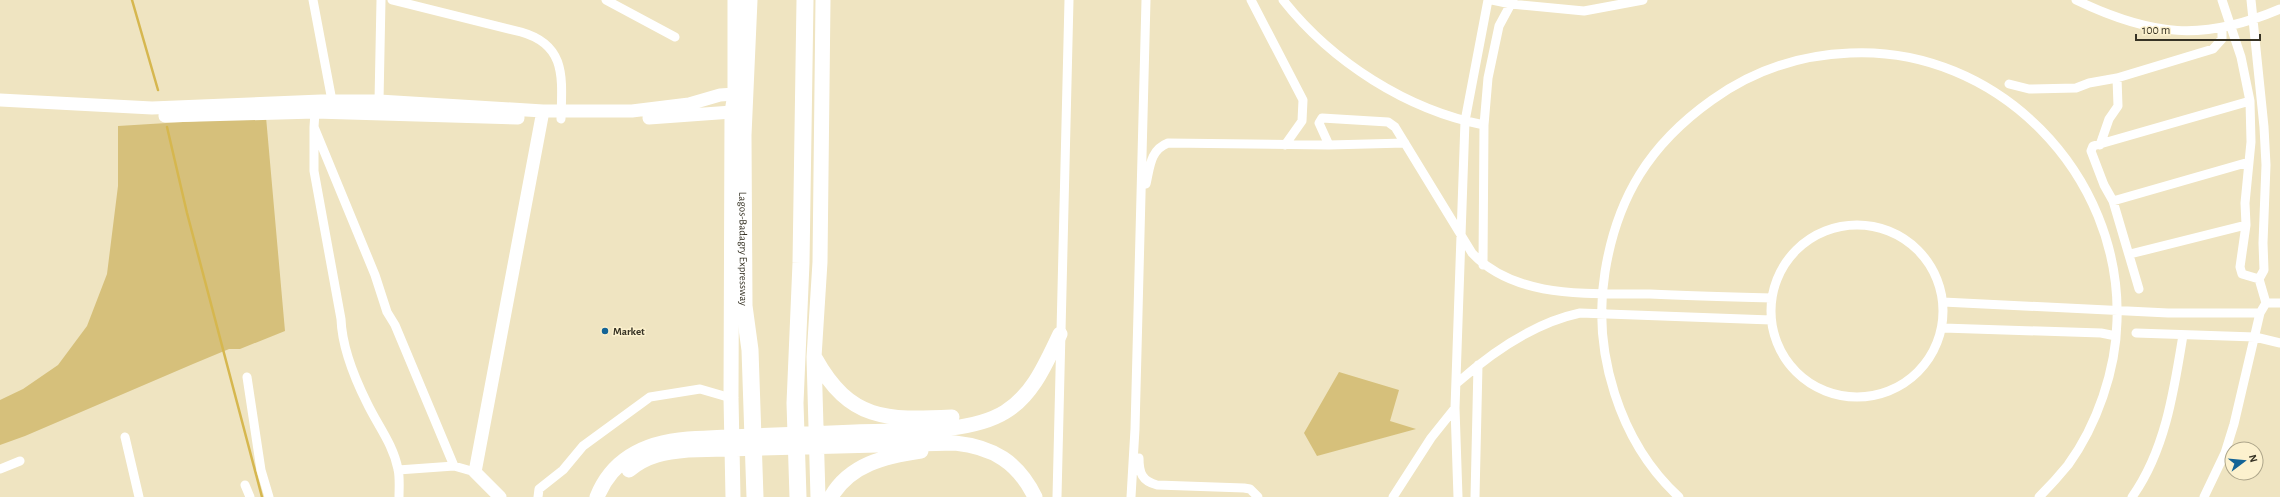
<svg xmlns="http://www.w3.org/2000/svg" width="2280" height="497" font-family="'Alegreya Sans',sans-serif">
<style>
.green{fill:#d6c07b}
.lines{fill:none;stroke-linecap:round;stroke-linejoin:round}
.stream{stroke:#d6b74f;stroke-width:2.5}
.street{stroke:#fff;stroke-width:9}
.secondary{stroke:#fff;stroke-width:13}
.primary{stroke:#fff;stroke-width:15}
.highway{stroke:#fff;stroke-width:17}
.poi-dot{fill:#146496;stroke:#fcf1ce;stroke-width:1.5}
.labels{text-anchor:middle;stroke-width:3;stroke-linejoin:round;paint-order:stroke}
.street-label{font-size:11px;fill:#373325;stroke:#fcf1ce}
.poi-label{font-size:11px;font-weight:bold;fill:#373325;stroke:#fcf1ce;text-anchor:start}
</style>
<rect width="100%" height="100%" fill="#efe4c1"/>
<path class="green" d="M 266,117 L 285,331 L 240,349 L 229,349 L 193,364 L 25,436 L 0,445 L 0,400 L 23,389 L 58,365 L 87,326 L 107,274 L 118,186 L 118,126 Z
M 1339,372 L 1399,390 L 1390,421 L 1416,429 L 1317,456 L 1304,433 Z"/>
<g class="lines">
<path class="stream" d="M 132,0 L 158,90
M 167,127 L 187,213 L 262,497"/>
<path class="street" d="M 313,0 L 333,106
M 392,0 L 521,32 C 567,45 562,78 561,119
M 606,0 L 675,37
M 1251,0 L 1303,100 L 1302,121 L 1285,145
M 1283,0 C 1332,62 1407,110 1484,125
M 1492,0 L 1511,4 L 1584,11 L 1643,0
M 2076,0 C 2151,36 2203,42 2280,9
M 2222,0 L 2241,57 L 2250,101 L 2251,142 L 2245,203 L 2246,225 L 2240,267 L 2242,274 L 2259,279 L 2264,270 L 2263,243 L 2266,165 L 2264,127 L 2251,0
M 2009,84 L 2029,89 L 2076,88 L 2089,83 L 2117,78 L 2213,49 L 2222,39 L 2222,28
M 379,101 L 381,0
M 315,112 L 314,127 L 375,275 L 387,312 L 395,325 L 454,466
M 314,127 L 314,171 L 341,319 C 342,348 354,377 367,403 C 378,426 393,444 398,469 C 400,478 399,488 399,497
M 1329,145 L 1319,123 L 1322,118 L 1388,122 L 1395,127 L 1472,253 C 1516,300 1591,293 1650,294 C 1691,296 1731,297 1772,298
M 2100,145 L 2109,119 L 2118,106 L 2117,78
M 1146,184 C 1150,167 1150,150 1168,143 L 1329,145 L 1405,143
M 2113,201 L 2249,162
M1771 311a86 86 0 1 1 172 0a86 86 0 1 1-172 0Z
M 2130,254 L 2246,225
M 1483,265 L 1484,125 L 1488,78 L 1499,26 L 1513,0
M 2259,279 L 2266,303
M 2139,289 L 2113,201 L 2104,185 L 2091,151 L 2093,146 L 2250,101
M 1943,302 L 2168,313 L 2260,313
M 1943,328 L 2101,333 L 2116,336
M 2136,333 L 2255,337 L 2280,343
M 247,377 L 261,470 L 269,497
M 1457,383 C 1492,352 1533,323 1580,313 L 1771,320
M 125,437 L 139,497
M 1139,458 C 1139,473 1142,481 1157,485 L 1244,488 L 1250,489 L 1258,497
M 0,469 L 20,461
M 398,470 L 454,466 L 475,472
M 245,485 L 250,497
M 538,497 L 539,489 L 563,470 L 583,446 L 650,397 L 700,389 L 731,398
M 1057,497 L 1069,0
M 1131,497 L 1135,429 L 1146,0
M 1393,497 L 1431,438 L 1455,408
M 1458,497 L 1455,408 L 1465,121 L 1488,0
M 1475,497 L 1478,365
M 1679,497 C 1619,442 1592,351 1605,272 C 1617,197 1650,144 1712,100 C 1752,71 1800,55 1850,53 C 1997,46 2122,174 2117,321 C 2116,370 2097,425 2068,465 C 2059,476 2049,487 2039,497
M 2132,497 C 2165,451 2174,391 2183,335
M 2204,497 L 2225,453 L 2234,424 L 2260,313 L 2266,303 L 2280,303"/>
<path class="secondary" d="M 0,100 L 152,108 L 321,101 L 379,101 L 543,111 L 632,111 L 689,104 L 720,95 L 735,94
M 165,116 L 315,112 L 518,118
M 649,118 L 732,112
M 500,497 L 475,472 L 543,111"/>
<path class="primary" d="M 815,358 C 850,421 886,420 952,417
M 629,470 C 647,455 666,452 688,450 L 955,443 C 993,447 1018,462 1035,497
M 597,497 C 613,457 649,442 688,439 C 744,436 800,434 855,432 C 898,430 968,435 1005,412 C 1033,395 1046,363 1060,334
M 733,497 L 731,398 L 732,112 L 735,94 L 735,0
M 818,497 L 814,357 L 820,262 L 823,0
M 831,497 C 850,464 886,456 921,451"/>
<g class="highway">
<path id="s1" d="M 749,0 L 743,135 L 744,306 L 750,350 L 755,497"/>
<path d="M 798,497 L 795,403 L 801,263 L 805,0"/>
</g>
</g>
<circle class="poi-dot" cx="605" cy="331" r="4"/>
<g class="labels">
<g class="street-label">
<text dy="4" stroke="none"><textPath href="#s1" startOffset="249">Lagos-Badagry Expressway</textPath></text>
</g>
<g class="poi-label">
<text x="613" y="335">Market</text>
</g>
</g>
<g transform="translate(2244 461) rotate(74)"><circle r="19" fill="#fcf1ce" stroke="#ada58a"/>
<path d="M0-3L7 15L0 10L-7 15Z" fill="#146496"/>
<text y="-6" font-size="11" font-weight="bold" text-anchor="middle" fill="#373325">N</text>
</g>
<path d="M2136 34v6h124v-6" fill="none" stroke="#373325" stroke-width="2"/>
<text x="2142" y="34" font-size="12" fill="#373325" stroke="#fcf1ce" stroke-width="3" paint-order="stroke">100 m</text>
</svg>
